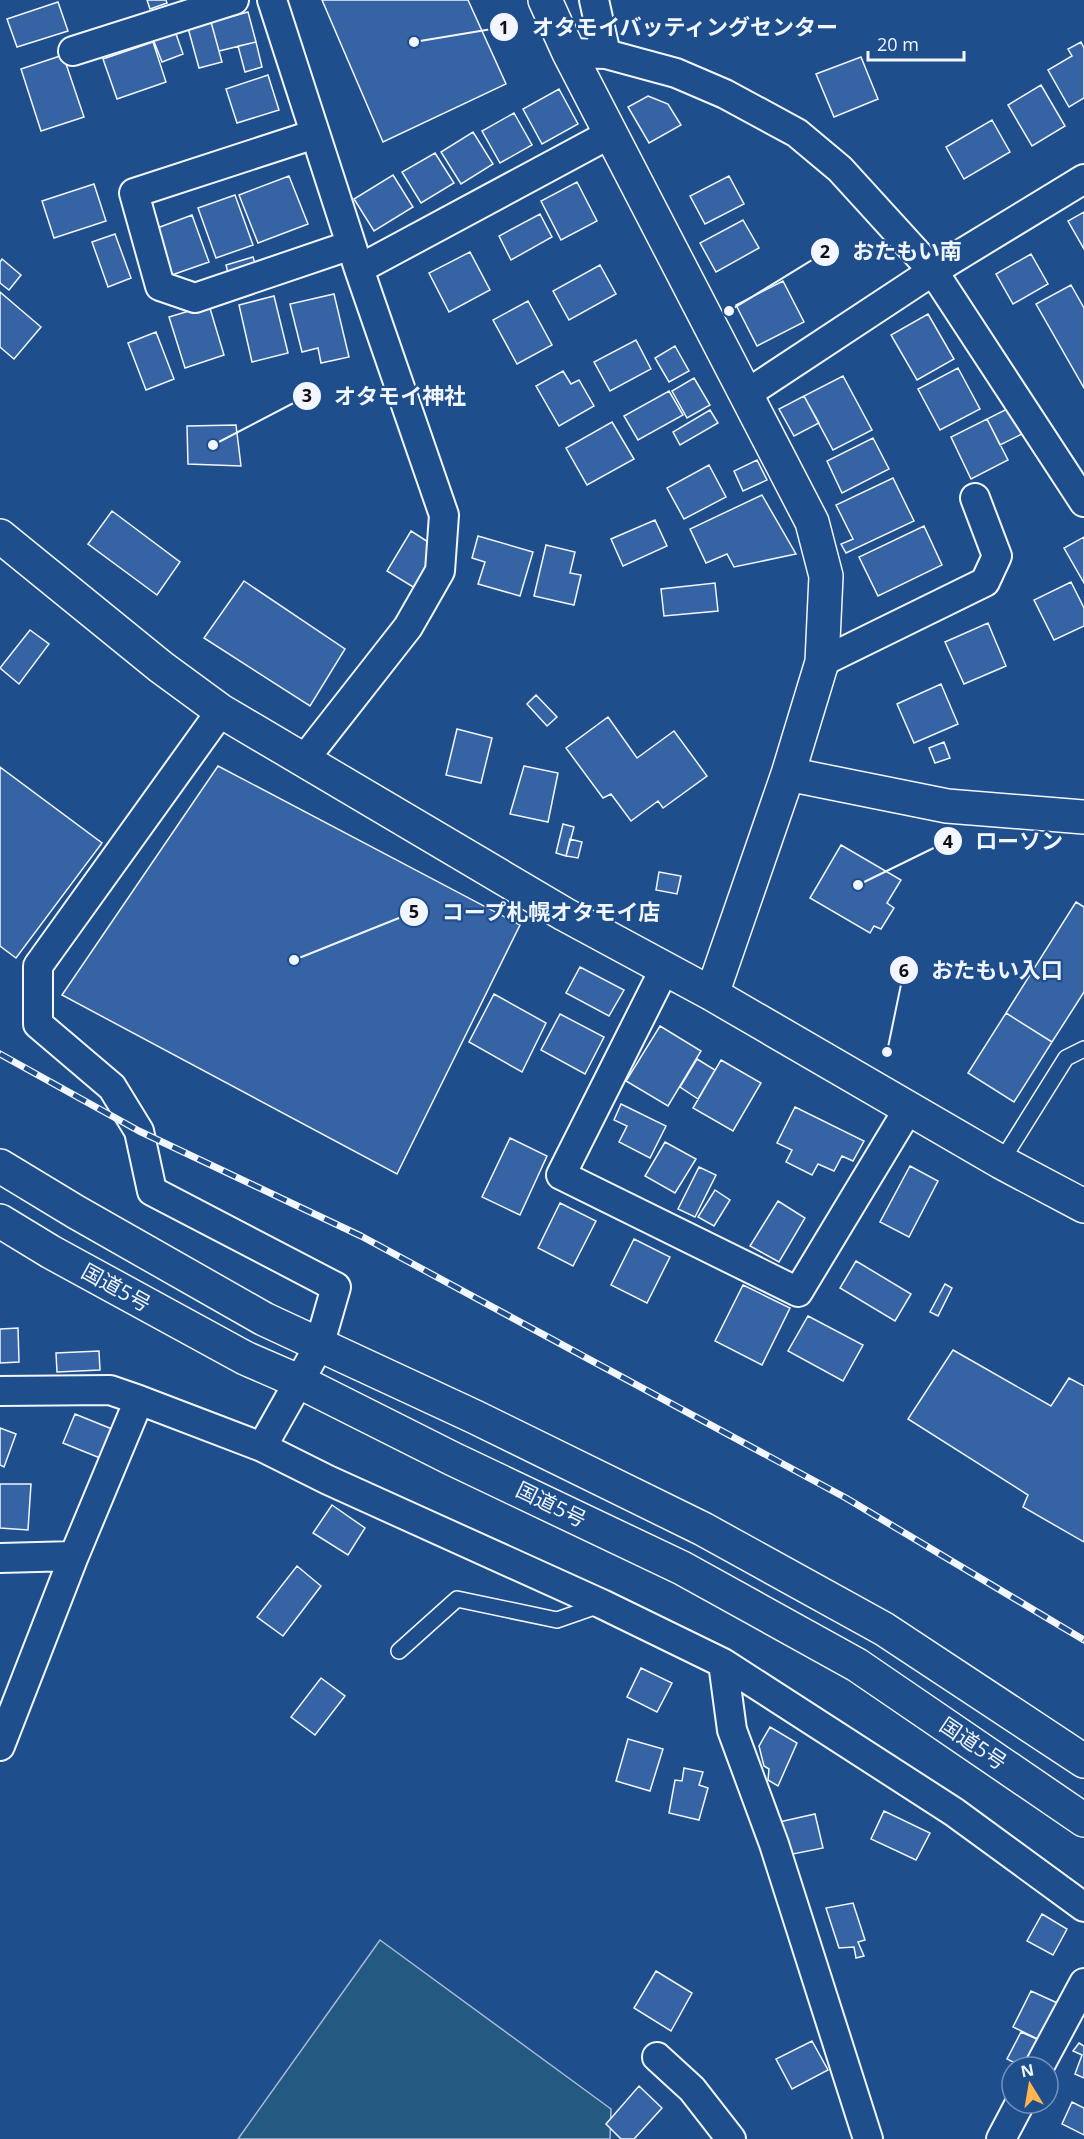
<svg xmlns="http://www.w3.org/2000/svg" width="1084" height="2139" font-family="'Open Sans','Noto Sans JP',sans-serif">
<style>
.green{fill:#245a82;stroke:#a8bbd7;stroke-width:1.5}
.building{fill:#3563a3;stroke:#f2f6ff;stroke-width:1.5}
.lines{fill:none;stroke-linecap:round;stroke-linejoin:round}
.service-casing{stroke:#f2f6ff;stroke-width:18}
.minor-casing{stroke:#f2f6ff;stroke-width:32}
.tertiary-casing{stroke:#f2f6ff;stroke-width:36}
.trunk-casing{stroke:#f2f6ff;stroke-width:36}
.service{stroke:#1f4e8c;stroke-width:15}
.minor{stroke:#1f4e8c;stroke-width:28}
.tertiary{stroke:#1f4e8c;stroke-width:33}
.trunk{stroke:#1f4e8c;stroke-width:33}
.rail-casing{stroke:#f2f6ff;stroke-width:7}
.rail{stroke:#1f4e8c;stroke-width:4.5;stroke-dasharray:14;stroke-linecap:butt}
.labels{text-anchor:middle;stroke-width:4.5;stroke-linejoin:round;paint-order:stroke}
.street-label{font-size:21px;fill:#f2f6ff;stroke:#1f4e8c}
.leader{fill:none;stroke:#f2f6ff;stroke-width:2}
.callout-dot{fill:#f2f6ff;stroke:#1f4e8c;stroke-width:2}
.mark-label{font-size:18px;text-anchor:middle;font-weight:bold;fill:#111}
.callout-label{font-size:22px;text-anchor:middle;font-weight:bold;fill:#f2f6ff;stroke:#1f4e8c;stroke-width:4.5;stroke-linejoin:round;paint-order:stroke}
</style>
<rect width="100%" height="100%" fill="#1f4e8c"/>
<path class="green" d="M 380,1940 L 611,2109 L 610,2139 L 238,2139 Z"/>
<path class="building" d="M 147,0 L 166,0 L 167,3 L 150,9 Z
M 322,0 L 468,0 L 506,84 L 383,142 Z
M 58,2 L 68,31 L 17,47 L 7,19 Z
M 248,12 L 256,42 L 219,51 L 211,22 Z
M 211,22 L 222,62 L 199,68 L 188,28 Z
M 175,31 L 183,54 L 162,62 L 153,39 Z
M 153,42 L 166,82 L 117,99 L 103,59 Z
M 256,42 L 262,67 L 245,72 L 238,46 Z
M 1081,42 L 1084,48 L 1084,98 L 1069,107 L 1048,70 L 1072,56 L 1068,49 Z
M 63,55 L 84,117 L 41,131 L 21,69 Z
M 861,57 L 878,99 L 834,117 L 816,74 Z
M 268,75 L 279,110 L 237,123 L 226,89 Z
M 1041,85 L 1065,126 L 1032,146 L 1008,105 Z
M 559,89 L 578,124 L 542,144 L 523,109 Z
M 648,96 L 668,104 L 681,125 L 649,143 L 628,107 Z
M 514,113 L 532,145 L 500,163 L 482,131 Z
M 992,120 L 1010,152 L 964,179 L 946,147 Z
M 473,132 L 493,164 L 461,184 L 441,152 Z
M 435,153 L 454,183 L 421,203 L 402,172 Z
M 393,175 L 413,207 L 374,231 L 354,199 Z
M 289,176 L 308,224 L 258,243 L 239,195 Z
M 729,176 L 744,204 L 705,224 L 690,196 Z
M 577,182 L 597,221 L 561,240 L 541,201 Z
M 94,184 L 106,221 L 54,238 L 42,201 Z
M 235,195 L 253,245 L 216,258 L 198,208 Z
M 1084,212 L 1084,249 L 1068,221 Z
M 540,214 L 552,237 L 511,260 L 499,236 Z
M 192,215 L 209,262 L 169,276 L 152,230 Z
M 743,220 L 759,248 L 716,272 L 700,243 Z
M 115,234 L 131,278 L 108,287 L 92,242 Z
M 470,252 L 490,290 L 449,312 L 429,273 Z
M 1031,254 L 1048,284 L 1013,304 L 996,274 Z
M 253,257 L 258,274 L 230,281 L 226,265 Z
M 2,259 L 21,275 L 9,290 L 0,283 L 0,262 Z
M 600,265 L 616,294 L 569,320 L 553,291 Z
M 783,281 L 804,322 L 757,346 L 736,305 Z
M 1071,285 L 1084,308 L 1084,388 L 1036,304 Z
M 0,292 L 41,327 L 14,359 L 0,347 Z
M 334,294 L 349,357 L 321,363 L 318,348 L 302,352 L 290,304 Z
M 274,296 L 288,353 L 252,362 L 239,305 Z
M 528,301 L 552,345 L 517,364 L 493,320 Z
M 209,305 L 224,355 L 185,368 L 169,317 Z
M 928,314 L 954,359 L 917,380 L 891,335 Z
M 156,332 L 174,379 L 146,390 L 128,343 Z
M 636,340 L 651,369 L 610,391 L 594,362 Z
M 675,346 L 689,371 L 669,382 L 655,358 Z
M 958,368 L 980,409 L 940,430 L 918,389 Z
M 563,371 L 571,384 L 579,380 L 594,406 L 559,426 L 536,386 Z
M 843,376 L 872,430 L 833,450 L 804,396 Z
M 694,378 L 710,405 L 687,418 L 672,391 Z
M 669,391 L 683,415 L 638,440 L 624,416 Z
M 804,396 L 819,423 L 794,436 L 779,409 Z
M 1009,408 L 1022,434 L 1000,445 L 987,419 Z
M 710,410 L 718,423 L 680,445 L 673,432 Z
M 987,419 L 1008,460 L 971,479 L 951,437 Z
M 612,422 L 634,459 L 587,485 L 566,448 Z
M 236,425 L 241,466 L 188,464 L 187,426 Z
M 873,438 L 889,469 L 842,493 L 827,461 Z
M 757,460 L 767,480 L 743,491 L 734,471 Z
M 709,465 L 726,497 L 684,519 L 667,488 Z
M 893,478 L 914,521 L 846,553 L 841,544 L 853,539 L 836,505 Z
M 762,495 L 796,554 L 734,567 L 727,554 L 706,563 L 690,529 Z
M 112,511 L 180,562 L 157,595 L 88,544 Z
M 655,520 L 667,546 L 623,566 L 611,539 Z
M 924,526 L 942,565 L 878,596 L 859,557 Z
M 411,531 L 447,554 L 423,593 L 387,571 Z
M 478,536 L 533,552 L 520,596 L 478,584 L 485,562 L 472,558 Z
M 1084,537 L 1084,583 L 1064,548 Z
M 546,545 L 575,552 L 570,573 L 581,575 L 574,605 L 534,596 Z
M 244,581 L 345,649 L 310,706 L 204,638 Z
M 1071,582 L 1084,608 L 1084,626 L 1054,640 L 1034,600 Z
M 715,583 L 718,611 L 664,616 L 661,589 Z
M 988,623 L 1006,666 L 964,684 L 945,642 Z
M 30,630 L 49,644 L 19,684 L 0,668 Z
M 941,684 L 958,724 L 914,743 L 897,704 Z
M 536,695 L 557,717 L 547,726 L 527,704 Z
M 608,717 L 637,758 L 674,731 L 707,776 L 663,808 L 658,801 L 631,821 L 611,794 L 603,798 L 566,748 Z
M 457,729 L 492,738 L 481,783 L 446,775 Z
M 944,742 L 950,758 L 935,763 L 929,748 Z
M 218,766 L 520,925 L 397,1174 L 62,995 Z
M 524,766 L 558,773 L 548,822 L 510,814 Z
M 0,767 L 102,843 L 16,958 L 0,946 Z
M 563,824 L 574,827 L 566,856 L 556,853 Z
M 570,839 L 582,842 L 578,858 L 566,856 Z
M 841,845 L 901,880 L 887,903 L 894,908 L 881,929 L 874,926 L 870,933 L 810,898 Z
M 659,872 L 681,876 L 677,894 L 656,890 Z
M 1076,902 L 1084,907 L 1084,992 L 1052,1042 L 1006,1013 Z
M 580,967 L 624,990 L 609,1016 L 566,993 Z
M 494,994 L 546,1023 L 522,1072 L 469,1042 Z
M 1006,1013 L 1052,1042 L 1014,1102 L 968,1073 Z
M 560,1014 L 604,1037 L 585,1074 L 541,1050 Z
M 660,1026 L 701,1051 L 668,1106 L 626,1081 Z
M 697,1059 L 715,1070 L 698,1099 L 680,1087 Z
M 721,1060 L 761,1083 L 733,1131 L 693,1108 Z
M 621,1104 L 666,1126 L 650,1158 L 619,1142 L 627,1126 L 614,1120 Z
M 795,1107 L 864,1141 L 853,1161 L 842,1156 L 834,1171 L 818,1164 L 812,1175 L 786,1162 L 792,1150 L 777,1143 Z
M 510,1138 L 547,1156 L 520,1215 L 482,1197 Z
M 665,1142 L 696,1159 L 675,1193 L 645,1176 Z
M 910,1166 L 938,1181 L 909,1237 L 880,1222 Z
M 699,1167 L 716,1175 L 695,1217 L 678,1209 Z
M 715,1190 L 730,1200 L 714,1226 L 698,1217 Z
M 778,1201 L 805,1218 L 779,1262 L 750,1246 Z
M 560,1203 L 596,1221 L 573,1266 L 538,1248 Z
M 634,1239 L 670,1257 L 647,1303 L 611,1285 Z
M 856,1261 L 911,1294 L 895,1321 L 840,1288 Z
M 945,1284 L 952,1288 L 938,1316 L 930,1312 Z
M 743,1285 L 790,1308 L 762,1365 L 715,1341 Z
M 808,1316 L 863,1345 L 843,1381 L 788,1351 Z
M 18,1328 L 19,1362 L 0,1363 L 0,1329 Z
M 953,1350 L 1051,1406 L 1069,1378 L 1084,1386 L 1084,1542 L 1023,1507 L 1028,1495 L 908,1419 Z
M 99,1351 L 100,1370 L 57,1372 L 56,1353 Z
M 75,1414 L 112,1429 L 100,1458 L 63,1443 Z
M 0,1428 L 16,1434 L 4,1467 L 0,1465 Z
M 0,1484 L 31,1484 L 28,1530 L 0,1528 Z
M 332,1505 L 365,1528 L 348,1555 L 313,1533 Z
M 297,1566 L 321,1586 L 283,1636 L 257,1617 Z
M 641,1668 L 672,1683 L 657,1712 L 627,1697 Z
M 321,1678 L 345,1696 L 315,1735 L 291,1717 Z
M 770,1727 L 797,1743 L 778,1786 L 768,1780 L 769,1769 L 764,1766 L 759,1746 Z
M 628,1739 L 663,1749 L 650,1791 L 616,1781 Z
M 684,1768 L 703,1772 L 699,1785 L 708,1788 L 699,1820 L 669,1813 L 675,1780 L 682,1781 Z
M 884,1811 L 930,1833 L 916,1860 L 871,1839 Z
M 815,1814 L 823,1848 L 788,1855 L 779,1822 Z
M 853,1903 L 865,1940 L 858,1942 L 864,1956 L 856,1958 L 854,1947 L 839,1948 L 826,1908 Z
M 1042,1914 L 1067,1929 L 1053,1955 L 1027,1941 Z
M 656,1971 L 692,1993 L 671,2031 L 634,2008 Z
M 1031,1991 L 1064,2006 L 1048,2044 L 1013,2027 Z
M 1021,2032 L 1048,2044 L 1048,2067 L 1023,2067 L 1007,2059 Z
M 812,2041 L 828,2070 L 792,2089 L 776,2059 Z
M 1079,2043 L 1084,2046 L 1084,2078 L 1075,2074 L 1082,2055 L 1073,2051 Z
M 639,2086 L 662,2108 L 634,2139 L 621,2139 L 606,2124 Z
M 1072,2102 L 1084,2108 L 1084,2135 L 1062,2124 Z"/>
<g class="lines">
<defs>
<path id="service" d="M 1001,1162 L 1066,1058 L 1084,1049
M 399,1651 L 457,1599 L 557,1620 L 600,1605"/>
<path id="minor" d="M 272,0 L 359,269 L 444,515 L 440,571 L 408,627 L 303,761
M 594,0 L 606,54
M 73,51 L 234,0
M 569,53 L 606,54 L 676,73 L 725,94 L 797,133 L 840,169 L 933,271 L 1084,502
M 315,134 L 134,193 L 160,286 L 195,298 L 351,245
M 359,269 L 610,134
M 745,395 L 933,271 L 1084,179
M 822,662 L 985,582 L 997,556 L 975,498
M 221,711 L 38,966 L 38,1024 L 112,1087 L 139,1131 L 152,1191 L 336,1287 L 319,1346 L 262,1447
M 665,968 L 561,1175 L 798,1292 L 909,1108
M 0,1391 L 110,1390 L 139,1400 L 262,1447 L 328,1480 L 602,1604 L 723,1663 L 954,1812 L 1084,1907
M 0,1558 L 74,1556
M 723,1663 L 732,1730 L 774,1844 L 868,2139
M 0,1746 L 74,1556 L 139,1400
M 657,2057 L 692,2089 L 731,2139
M 1039,2067 L 1084,1983
M 1001,2139 L 1020,2103"/>
<path id="tertiary" d="M 545,0 L 569,53 L 812,522 L 826,576 L 822,662 L 788,774 L 712,994
M 0,536 L 161,667 L 221,711 L 564,914 L 712,994 L 1001,1162 L 1084,1206
M 788,774 L 947,806 L 1084,817"/>
<path id="trunk" d="M 0,1166 L 76,1212 L 264,1319 L 475,1417 L 703,1529 L 884,1629 L 1084,1761
M 0,1221 L 51,1252 L 245,1358 L 298,1381 L 453,1459 L 682,1568 L 857,1665 L 1084,1820"/>
</defs>
<use href="#service" class="service-casing"/>
<use href="#minor" class="minor-casing"/>
<use href="#tertiary" class="tertiary-casing"/>
<use href="#trunk" class="trunk-casing"/>
<use href="#service" class="service"/>
<use href="#minor" class="minor"/>
<use href="#tertiary" class="tertiary"/>
<use href="#trunk" class="trunk"/>
<defs>
<path id="rail" d="M 0,1054 L 139,1131 L 361,1236 L 846,1498 L 1084,1640"/>
</defs>
<use href="#rail" class="rail-casing"/>
<use href="#rail" class="rail"/>
</g>
<g class="labels">
<g class="street-label">
<text transform="translate(116 1288) rotate(29)" y="7">国道5号</text>
<text transform="translate(551 1505) rotate(26)" y="7">国道5号</text>
<text transform="translate(973 1744) rotate(34)" y="7">国道5号</text>
</g>
</g>
<path class="leader" d="M414 42L504 27M729 311L825 252M213 445L307 396M858 885L948 841M294 960L414 912M887 1052L904 970"/>
<g class="callout-dot">
<circle cx="414" cy="42" r="6"/>
<circle cx="729" cy="311" r="6"/>
<circle cx="213" cy="445" r="6"/>
<circle cx="858" cy="885" r="6"/>
<circle cx="294" cy="960" r="6"/>
<circle cx="887" cy="1052" r="6"/>
<circle cx="504" cy="27" r="15"/>
<circle cx="825" cy="252" r="15"/>
<circle cx="307" cy="396" r="15"/>
<circle cx="948" cy="841" r="15"/>
<circle cx="414" cy="912" r="15"/>
<circle cx="904" cy="970" r="15"/>
</g>
<g class="mark-label">
<text x="504" y="34">1</text>
<text x="825" y="258">2</text>
<text x="307" y="402">3</text>
<text x="948" y="848">4</text>
<text x="414" y="918">5</text>
<text x="904" y="977">6</text>
</g>
<g class="callout-label">
<text x="685" y="35">オタモイバッティングセンター</text>
<text x="907" y="259">おたもい南</text>
<text x="400" y="404">オタモイ神社</text>
<text x="1019" y="849">ローソン</text>
<text x="551" y="920">コープ札幌オタモイ店</text>
<text x="997" y="978">おたもい入口</text>
</g>
<g transform="translate(1030 2085) rotate(349)"><circle r="28" fill="#1f4e8c" stroke="#7391ba" stroke-width="1.5"/>
<path d="M0-4.5L10 22L0 15L-10 22Z" fill="#ffb74d"/>
<text y="-9" font-size="16" font-weight="bold" text-anchor="middle" fill="#f2f6ff">N</text>
</g>
<path d="M868 51v9h96v-9" fill="none" stroke="#f2f6ff" stroke-width="3"/>
<text x="877" y="51" font-size="18" fill="#f2f6ff" stroke="#1f4e8c" stroke-width="4.5" paint-order="stroke">20 m</text>
</svg>
